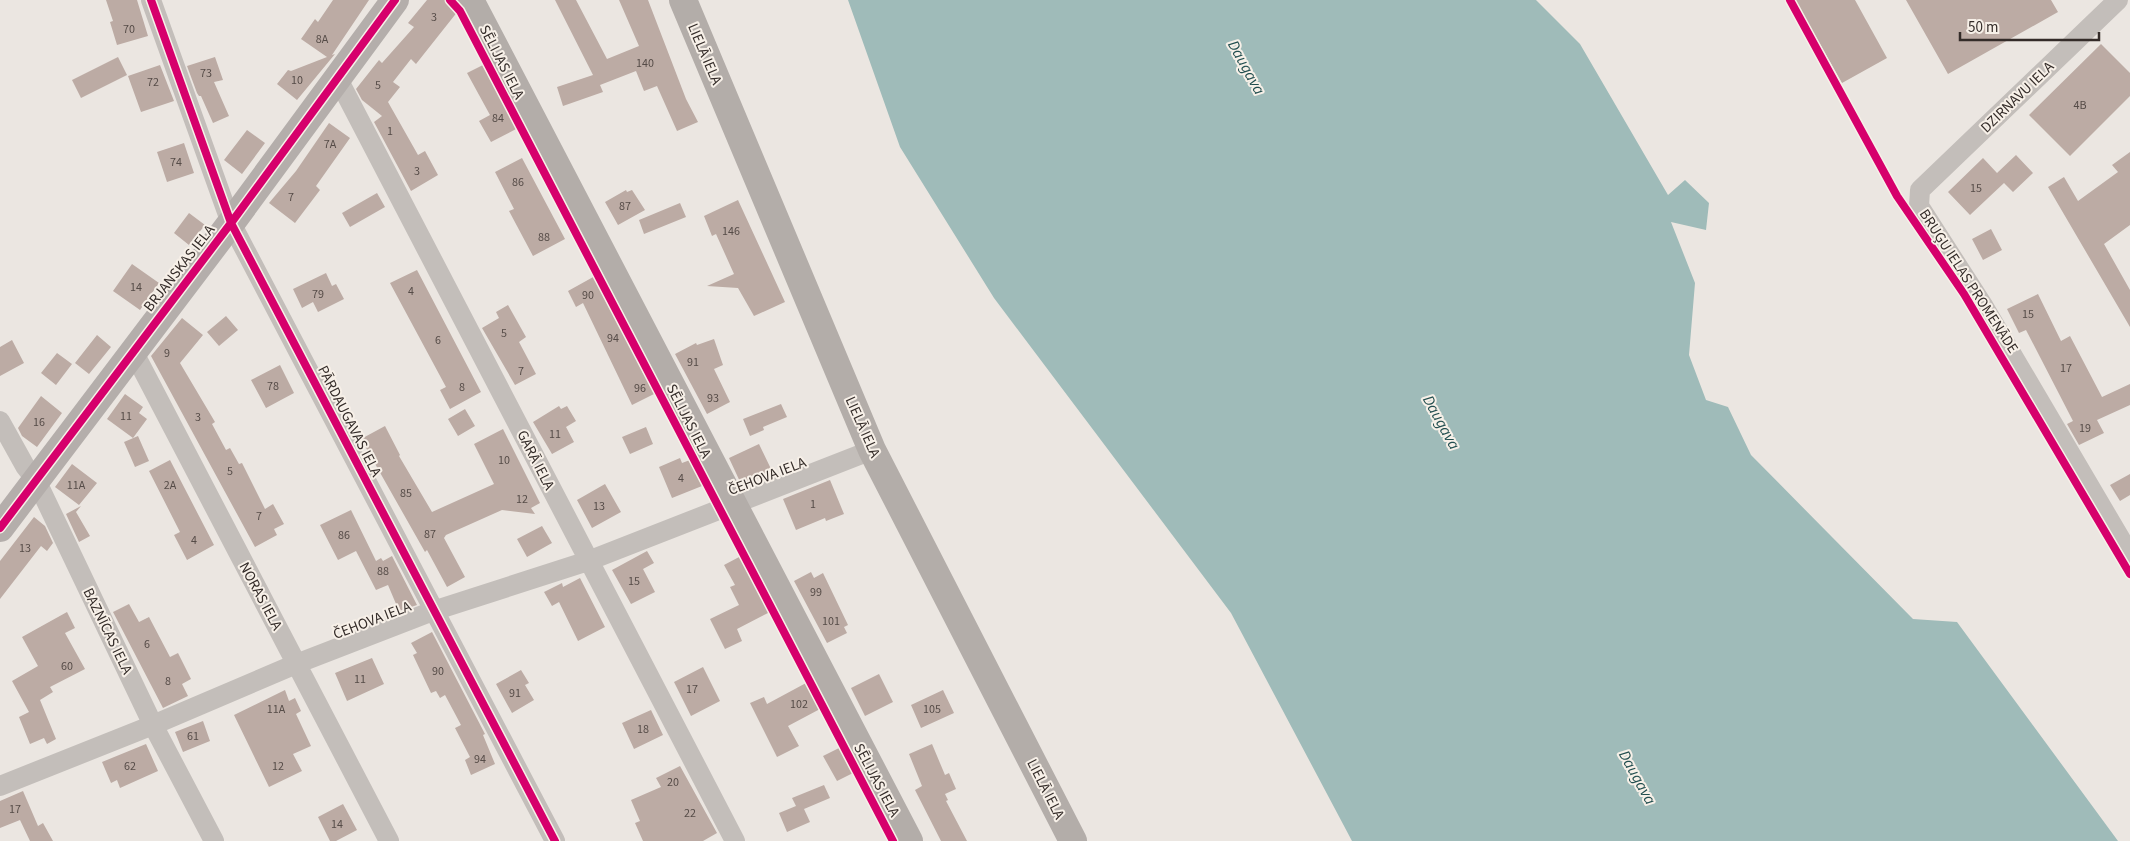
<svg xmlns="http://www.w3.org/2000/svg" width="2130" height="841" font-family="'Source Sans 3',sans-serif">
<style>
.water{fill:#9fbbb9}
.building{fill:#bcaba4}
.lines{fill:none;stroke-linecap:round;stroke-linejoin:round}
.street{stroke:#c3beba;stroke-width:20}
.secondary{stroke:#b4aeab;stroke-width:28}
.primary{stroke:#b3ada9;stroke-width:28}
.cycleway-casing{stroke:#f7f0e8;stroke-width:11}
.cycleway{stroke:#d6006c;stroke-width:8}
.labels{text-anchor:middle;stroke-width:4;stroke-linejoin:round;paint-order:stroke}
.number-label{font-size:12px;fill:#564c48}
.street-label{font-size:15px;fill:#342c29;stroke:#f7f0e8}
.water-label{font-size:16px;font-style:italic;fill:#234f50;stroke:#f7f0e8}
</style>
<rect width="100%" height="100%" fill="#ebe6e1"/>
<path class="water" d="M 848,0 L 1536,0 L 1580,44 L 1668,195 L 1685,180 L 1709,203 L 1706,230 L 1671,222 L 1695,283 L 1689,355 L 1706,400 L 1728,407 L 1751,455 L 1913,619 L 1957,622 L 2118,841 L 1352,841 L 1231,613 L 994,298 L 900,147 Z"/>
<path class="building" d="M 106,0 L 137,0 L 148,36 L 117,45 L 110,22 L 113,21 Z
M 333,0 L 369,0 L 332,55 L 335,54 L 297,100 L 277,84 L 288,70 L 291,71 L 327,57 L 301,39 L 315,19 L 318,22 Z
M 427,0 L 446,0 L 458,11 L 416,64 L 411,59 L 393,82 L 400,87 L 388,102 L 418,155 L 425,151 L 438,175 L 411,191 L 374,122 L 382,116 L 362,100 L 356,89 L 379,60 L 382,63 L 414,27 L 408,23 Z
M 555,0 L 576,0 L 607,59 L 639,46 L 619,0 L 648,0 L 686,99 L 698,122 L 677,131 L 657,86 L 644,91 L 636,71 L 600,85 L 603,92 L 563,106 L 557,87 L 593,75 Z
M 1795,0 L 1855,0 L 1887,58 L 1842,83 Z
M 1906,0 L 2051,0 L 2058,12 L 1948,74 Z
M 2101,44 L 2130,73 L 2130,96 L 2070,156 L 2029,115 Z
M 118,57 L 127,75 L 81,98 L 72,80 Z
M 215,57 L 223,80 L 214,82 L 229,116 L 213,123 L 201,96 L 199,96 L 197,93 L 187,66 Z
M 160,65 L 174,101 L 141,112 L 128,76 Z
M 483,65 L 518,128 L 491,142 L 479,121 L 490,115 L 467,73 Z
M 329,123 L 350,138 L 316,186 L 320,190 L 295,223 L 269,203 L 296,171 Z
M 247,130 L 265,143 L 242,174 L 224,160 Z
M 184,143 L 194,173 L 167,182 L 157,152 Z
M 2130,152 L 2130,225 L 2104,244 L 2130,290 L 2130,327 L 2048,187 L 2064,177 L 2078,201 L 2118,172 L 2112,165 Z
M 2016,155 L 2033,173 L 2013,192 L 2004,183 L 1970,215 L 1948,192 L 1983,158 L 1997,173 Z
M 522,158 L 565,239 L 533,256 L 509,211 L 514,209 L 495,172 Z
M 626,190 L 627,192 L 632,190 L 645,210 L 618,225 L 605,202 Z
M 377,193 L 385,207 L 350,227 L 342,213 Z
M 738,200 L 785,302 L 754,316 L 738,288 L 707,286 L 734,274 L 716,234 L 712,236 L 704,216 Z
M 680,203 L 686,217 L 644,234 L 639,220 Z
M 189,213 L 205,225 L 189,245 L 174,233 Z
M 1991,229 L 2002,250 L 1983,260 L 1972,239 Z
M 132,264 L 159,283 L 140,310 L 113,291 Z
M 417,270 L 481,392 L 450,409 L 440,390 L 446,387 L 390,283 Z
M 326,273 L 332,286 L 336,284 L 344,299 L 318,312 L 313,302 L 302,308 L 293,289 Z
M 595,276 L 614,309 L 643,373 L 645,372 L 656,393 L 632,405 L 583,303 L 576,307 L 568,291 Z
M 2038,294 L 2061,341 L 2070,336 L 2102,397 L 2130,384 L 2130,405 L 2097,420 L 2104,433 L 2079,445 L 2067,424 L 2073,421 L 2026,330 L 2019,333 L 2007,309 Z
M 508,305 L 526,337 L 519,342 L 536,374 L 515,385 L 482,328 L 499,318 L 496,312 Z
M 226,316 L 238,330 L 219,346 L 207,332 Z
M 182,318 L 203,335 L 180,363 L 215,422 L 212,424 L 226,450 L 230,448 L 239,464 L 242,463 L 265,509 L 273,504 L 284,524 L 274,529 L 277,535 L 255,547 L 151,356 Z
M 97,335 L 111,347 L 89,374 L 75,363 Z
M 714,339 L 723,365 L 714,369 L 730,402 L 707,414 L 675,354 L 696,343 L 697,345 Z
M 12,340 L 24,363 L 0,376 L 0,347 Z
M 57,353 L 72,364 L 56,385 L 41,373 Z
M 280,365 L 294,393 L 266,408 L 251,380 Z
M 125,394 L 143,407 L 139,413 L 147,419 L 133,438 L 107,419 Z
M 41,396 L 62,413 L 37,447 L 22,436 L 18,428 Z
M 781,404 L 787,417 L 763,427 L 764,430 L 750,436 L 743,419 Z
M 559,406 L 561,409 L 567,406 L 576,421 L 566,427 L 574,442 L 552,454 L 533,422 Z
M 465,409 L 475,426 L 458,436 L 448,419 Z
M 385,426 L 400,455 L 399,456 L 432,512 L 494,484 L 474,444 L 503,429 L 540,503 L 531,508 L 535,514 L 502,510 L 446,535 L 444,538 L 465,577 L 447,587 L 427,550 L 425,552 L 361,439 Z
M 646,427 L 653,444 L 630,454 L 622,437 Z
M 138,436 L 149,461 L 135,467 L 124,442 Z
M 759,444 L 772,471 L 742,486 L 729,458 Z
M 680,458 L 682,463 L 690,460 L 702,486 L 672,498 L 659,467 Z
M 170,460 L 214,545 L 187,560 L 174,535 L 180,532 L 149,471 Z
M 72,464 L 97,483 L 79,505 L 55,487 Z
M 2130,474 L 2130,495 L 2120,501 L 2110,485 Z
M 830,480 L 844,514 L 826,521 L 825,518 L 796,530 L 783,499 Z
M 605,484 L 621,512 L 592,528 L 577,500 Z
M 81,506 L 76,512 L 90,536 L 79,542 L 66,514 Z
M 351,510 L 376,561 L 381,558 L 383,561 L 392,556 L 417,605 L 399,611 L 388,585 L 376,590 L 356,551 L 338,560 L 320,525 Z
M 34,517 L 45,526 L 53,543 L 47,551 L 41,546 L 0,599 L 0,561 Z
M 542,526 L 552,543 L 527,557 L 517,539 Z
M 647,551 L 654,563 L 643,569 L 655,592 L 631,604 L 612,570 Z
M 741,556 L 770,612 L 737,629 L 742,641 L 725,649 L 710,619 L 739,605 L 730,587 L 735,585 L 724,565 Z
M 811,572 L 814,578 L 823,573 L 848,625 L 844,627 L 847,633 L 827,643 L 794,581 Z
M 580,578 L 605,627 L 578,641 L 559,602 L 552,606 L 544,592 L 562,583 L 563,587 Z
M 129,604 L 139,622 L 149,617 L 170,657 L 178,653 L 191,679 L 182,684 L 188,696 L 163,708 L 113,612 Z
M 67,612 L 75,628 L 65,633 L 85,669 L 50,687 L 53,692 L 40,700 L 56,739 L 47,744 L 44,738 L 30,744 L 19,717 L 29,712 L 12,681 L 38,666 L 22,637 Z
M 432,632 L 485,734 L 483,735 L 495,764 L 471,775 L 465,760 L 470,757 L 455,728 L 461,725 L 445,695 L 440,698 L 436,691 L 431,693 L 413,655 L 417,653 L 411,643 Z
M 372,658 L 384,684 L 347,701 L 335,673 Z
M 703,667 L 720,701 L 691,716 L 674,682 Z
M 521,670 L 529,683 L 525,685 L 534,700 L 512,713 L 496,684 Z
M 879,674 L 893,702 L 865,716 L 851,688 Z
M 806,683 L 820,709 L 788,726 L 799,746 L 777,757 L 750,703 L 764,697 L 767,704 Z
M 285,690 L 289,701 L 295,698 L 301,711 L 296,714 L 311,746 L 293,754 L 302,771 L 269,787 L 234,715 Z
M 943,690 L 954,713 L 921,728 L 911,705 Z
M 651,710 L 663,735 L 634,749 L 622,723 Z
M 203,721 L 210,741 L 183,752 L 175,732 Z
M 146,744 L 158,771 L 120,788 L 117,780 L 111,783 L 102,762 Z
M 932,744 L 945,775 L 949,773 L 956,789 L 945,794 L 948,800 L 946,801 L 967,841 L 941,841 L 915,790 L 922,786 L 909,754 Z
M 841,747 L 855,772 L 837,781 L 823,756 Z
M 680,766 L 717,833 L 703,841 L 643,841 L 635,823 L 640,821 L 631,800 L 661,787 L 656,778 Z
M 824,785 L 830,798 L 804,809 L 810,822 L 787,832 L 779,813 L 796,806 L 792,798 Z
M 23,791 L 38,826 L 43,823 L 53,841 L 30,841 L 20,820 L 0,828 L 0,801 Z
M 343,804 L 357,830 L 336,841 L 330,841 L 318,817 Z"/>
<g class="lines">
<path class="street" d="M 151,0 L 231,223 L 555,841
M 2118,0 L 1920,190 L 1919,206 L 1984,307 L 2130,555
M 338,79 L 735,841
M 133,351 L 389,841
M 0,421 L 25,466 L 36,480 L 153,725 L 214,841
M 0,786 L 153,725 L 296,664 L 433,611 L 588,561 L 872,450"/>
<path class="secondary" d="M 0,528 L 231,223 L 395,0"/>
<path class="primary" d="M 470,0 L 909,841
M 683,0 L 872,450 L 1073,841"/>
<defs>
<path id="cycleway" d="M 151,0 L 231,223 L 555,841
M 450,0 L 460,11 L 893,841
M 1790,0 L 1897,196 L 1964,294 L 2130,574
M 0,528 L 231,223 L 395,0"/>
</defs>
<use href="#cycleway" class="cycleway-casing"/>
<use href="#cycleway" class="cycleway"/>
</g>
<g class="labels">
<g class="number-label">
<text x="434" y="21">3</text>
<text x="129" y="33">70</text>
<text x="322" y="43">8A</text>
<text x="645" y="67">140</text>
<text x="206" y="77">73</text>
<text x="297" y="84">10</text>
<text x="153" y="86">72</text>
<text x="378" y="89">5</text>
<text x="2080" y="109">4B</text>
<text x="498" y="122">84</text>
<text x="390" y="135">1</text>
<text x="330" y="148">7A</text>
<text x="176" y="166">74</text>
<text x="417" y="175">3</text>
<text x="518" y="186">86</text>
<text x="1976" y="192">15</text>
<text x="291" y="201">7</text>
<text x="625" y="210">87</text>
<text x="731" y="235">146</text>
<text x="544" y="241">88</text>
<text x="136" y="291">14</text>
<text x="411" y="295">4</text>
<text x="318" y="298">79</text>
<text x="588" y="299">90</text>
<text x="2028" y="318">15</text>
<text x="504" y="337">5</text>
<text x="613" y="342">94</text>
<text x="438" y="344">6</text>
<text x="167" y="357">9</text>
<text x="693" y="366">91</text>
<text x="2066" y="372">17</text>
<text x="521" y="375">7</text>
<text x="273" y="390">78</text>
<text x="462" y="391">8</text>
<text x="640" y="392">96</text>
<text x="713" y="402">93</text>
<text x="126" y="420">11</text>
<text x="198" y="421">3</text>
<text x="39" y="426">16</text>
<text x="2085" y="432">19</text>
<text x="555" y="438">11</text>
<text x="504" y="464">10</text>
<text x="230" y="475">5</text>
<text x="681" y="482">4</text>
<text x="76" y="489">11A</text>
<text x="170" y="489">2A</text>
<text x="406" y="497">85</text>
<text x="522" y="503">12</text>
<text x="813" y="508">1</text>
<text x="599" y="510">13</text>
<text x="259" y="520">7</text>
<text x="430" y="538">87</text>
<text x="344" y="539">86</text>
<text x="194" y="544">4</text>
<text x="25" y="552">13</text>
<text x="383" y="575">88</text>
<text x="634" y="585">15</text>
<text x="816" y="596">99</text>
<text x="831" y="625">101</text>
<text x="147" y="648">6</text>
<text x="67" y="670">60</text>
<text x="438" y="675">90</text>
<text x="360" y="683">11</text>
<text x="168" y="685">8</text>
<text x="692" y="693">17</text>
<text x="515" y="697">91</text>
<text x="799" y="708">102</text>
<text x="276" y="713">11A</text>
<text x="932" y="713">105</text>
<text x="643" y="733">18</text>
<text x="193" y="740">61</text>
<text x="480" y="763">94</text>
<text x="130" y="770">62</text>
<text x="278" y="770">12</text>
<text x="673" y="786">20</text>
<text x="15" y="813">17</text>
<text x="690" y="817">22</text>
<text x="337" y="828">14</text>
</g>
<g class="street-label">
<text transform="translate(705 54) rotate(67)" y="5">LIELĀ IELA</text>
<text transform="translate(502 62) rotate(63)" y="5">SĒLIJAS IELA</text>
<text transform="translate(2017 97) rotate(-44)" y="5">DZIRNAVU IELA</text>
<text transform="translate(179 268) rotate(-52)" y="5">BRJANSKAS IELA</text>
<text transform="translate(1969 281) rotate(57)" y="5">BRUĢU IELAS PROMENĀDE</text>
<text transform="translate(350 421) rotate(63)" y="5">PĀRDAUGAVAS IELA</text>
<text transform="translate(689 421) rotate(63)" y="5">SĒLIJAS IELA</text>
<text transform="translate(863 427) rotate(66)" y="5">LIELĀ IELA</text>
<text transform="translate(536 460) rotate(63)" y="5">GARĀ IELA</text>
<text transform="translate(767 476) rotate(-21)" y="5">ČEHOVA IELA</text>
<text transform="translate(261 596) rotate(62)" y="5">NORAS IELA</text>
<text transform="translate(372 620) rotate(-21)" y="5">ČEHOVA IELA</text>
<text transform="translate(108 631) rotate(64)" y="5">BAZNĪCAS IELA</text>
<text transform="translate(877 780) rotate(62)" y="5">SĒLIJAS IELA</text>
<text transform="translate(1046 789) rotate(63)" y="5">LIELĀ IELA</text>
</g>
<g class="water-label">
<text transform="translate(1247 67) rotate(61)" y="6">Daugava</text>
<text transform="translate(1442 422) rotate(61)" y="6">Daugava</text>
<text transform="translate(1638 777) rotate(61)" y="6">Daugava</text>
</g>
</g>
<path d="M1960 32v8h139v-8" fill="none" stroke="#342c29" stroke-width="2.5"/>
<text x="1968" y="32" font-size="15" fill="#342c29" stroke="#f7f0e8" stroke-width="4" paint-order="stroke">50 m</text>
</svg>
